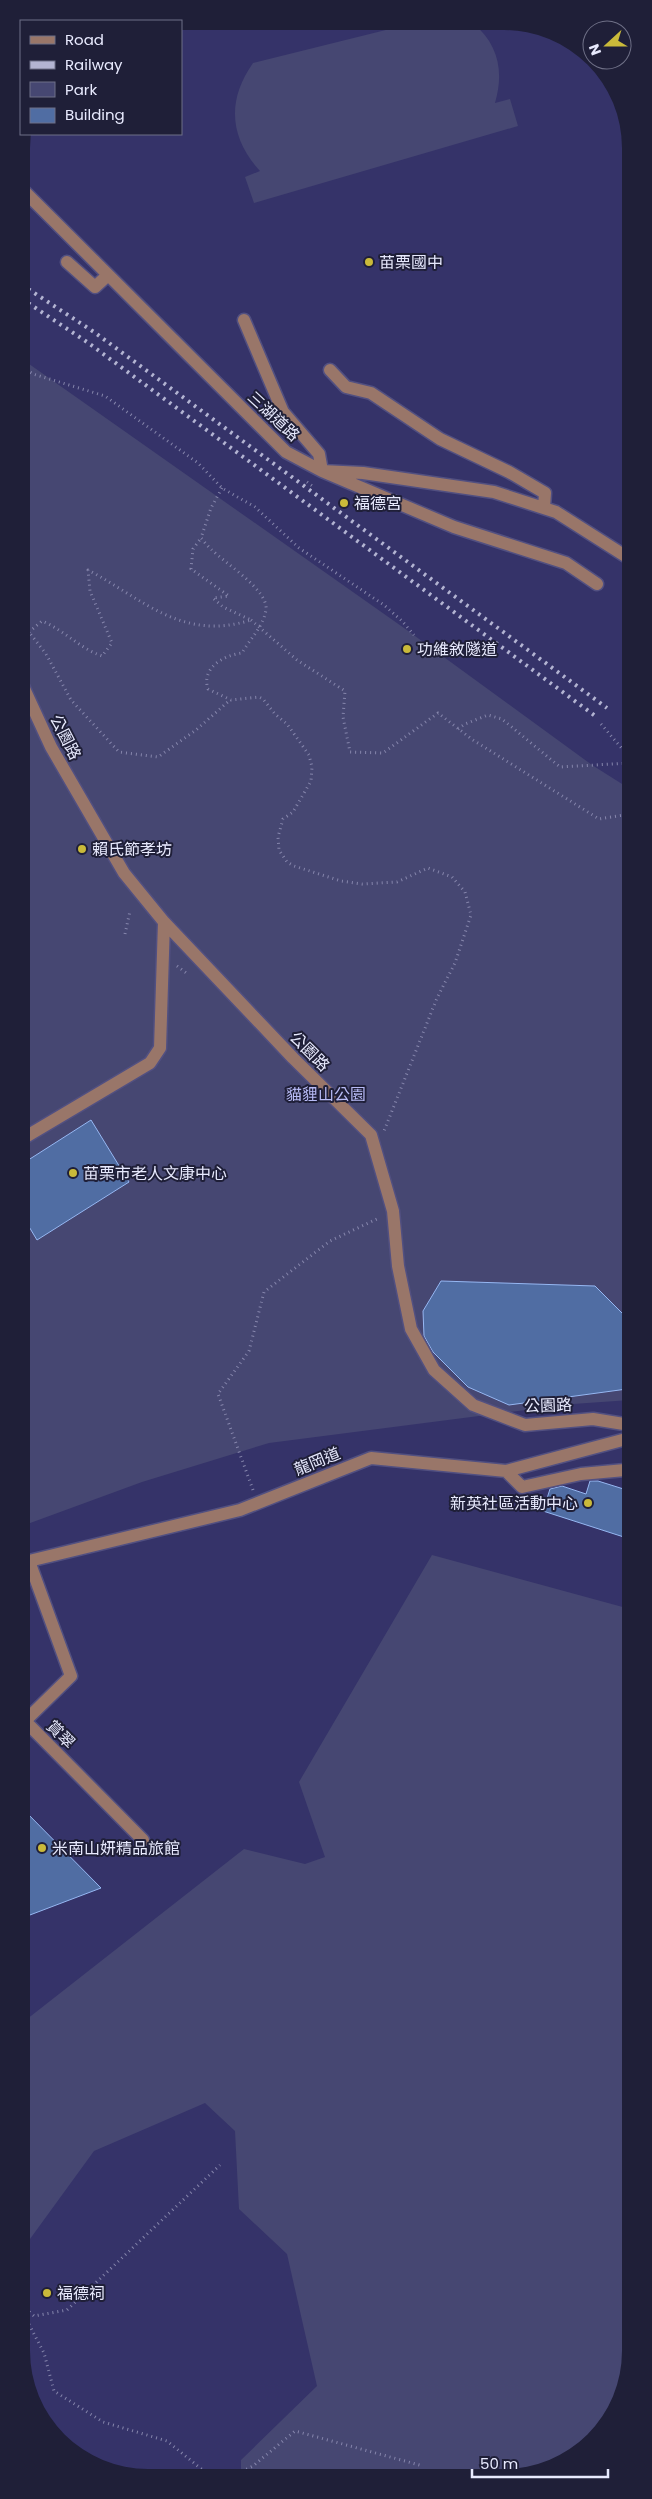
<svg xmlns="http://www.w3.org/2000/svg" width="652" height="2499" font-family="Poppins,'Noto Sans TC',sans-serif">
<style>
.green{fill:#464772}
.building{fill:#506da3;stroke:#96b7f2}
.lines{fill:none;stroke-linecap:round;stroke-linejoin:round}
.minor-casing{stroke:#525081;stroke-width:15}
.path{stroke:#8686ac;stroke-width:3;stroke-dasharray:1 4;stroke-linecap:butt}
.minor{stroke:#997669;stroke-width:12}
.rail{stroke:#b3b4d2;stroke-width:4;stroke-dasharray:2.5 5;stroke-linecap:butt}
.poi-dot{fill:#caba3a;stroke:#1f1f38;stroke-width:2}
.labels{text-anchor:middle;stroke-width:4;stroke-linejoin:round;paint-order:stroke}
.poi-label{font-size:16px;fill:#e8eafe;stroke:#1f1f38;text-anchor:start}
.street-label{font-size:16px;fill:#e8eafe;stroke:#1f1f38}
.park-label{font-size:16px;fill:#b8bbf6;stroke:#1f1f38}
</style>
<rect width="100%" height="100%" fill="#353369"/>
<path class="green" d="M 414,23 L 473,23 C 499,45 504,72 495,103 L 510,99 L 518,126 L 254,203 L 245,177 L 260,171 C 229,137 227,100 253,63 Z
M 22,359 L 404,628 L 592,765 L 630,789 L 630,1400 L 573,1404 L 269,1443 L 142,1482 L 22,1526 Z
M 432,1555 L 630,1609 L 630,2359 L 621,2400 L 599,2435 L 567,2461 L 520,2477 L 241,2476 L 241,2460 L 317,2386 L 287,2254 L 239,2209 L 235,2131 L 205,2103 L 94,2151 L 22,2250 L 22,2023 L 244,1849 L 305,1864 L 325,1857 L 299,1782 Z"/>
<path class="building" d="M 91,1120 L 129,1182 L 37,1240 L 22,1215 L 22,1164 Z
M 441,1281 L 595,1286 L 625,1316 L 627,1389 L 509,1405 L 468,1387 L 433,1352 L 424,1336 L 423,1311 Z
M 590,1481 L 598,1481 L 630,1491 L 630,1539 L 543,1511 L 550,1489 L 562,1486 L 586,1494 Z
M 22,1808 L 101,1888 L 22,1918 Z"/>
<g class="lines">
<defs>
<path id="minor" d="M 22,189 L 286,452 L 322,471 L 363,473 L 494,492 L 556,512 L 630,559
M 67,262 L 95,287 L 108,275
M 244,320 L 283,412 L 319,454 L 322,471 L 454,527 L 566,563 L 597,584
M 330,370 L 346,387 L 371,393 L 440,439 L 509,472 L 545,493 L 544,508
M 22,684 L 51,747 L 124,873 L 164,922 L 293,1058 L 371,1135 L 393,1211 L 398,1266 L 411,1329 L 434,1370 L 473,1405 L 525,1425 L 593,1419 L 630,1425
M 22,1139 L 150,1063 L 160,1048 L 164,922
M 506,1471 L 522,1487 L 581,1474 L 625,1470 L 630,1472
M 29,1561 L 71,1676 L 25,1721 L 143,1840
M 22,1566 L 29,1561 L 240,1510 L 371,1458 L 506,1471 L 630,1438"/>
</defs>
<use href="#minor" class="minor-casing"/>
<path class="path" d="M 22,367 L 33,374 L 105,396 L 198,463 L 222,488 L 255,507 L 299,548 L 384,605 L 402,621 L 414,635
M 307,482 L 315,488
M 222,488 L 211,508 L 201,538 C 204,541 207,546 211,549 C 223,562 269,590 266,610 C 263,627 250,639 242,653 C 224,655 201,668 208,689 L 231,700 L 259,697 L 263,699 L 275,714 L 287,724 L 309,755 L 312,767 L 311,781 L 293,812 L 283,819 L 278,837 L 279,850 L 287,862 L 294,866 L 341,881 L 362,884 L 397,882 L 428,868 L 452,877 L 465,892 L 471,915 L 455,963 L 437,998 L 384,1131
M 251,620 L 297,660 L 345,691 L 343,717 L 350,752 L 383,753 L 438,713 L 473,740 L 599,819 L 630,814
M 22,631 L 29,632 L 46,654 L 71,700 L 119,752 L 158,757 L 196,730 L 230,700
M 29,632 L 42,621 C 64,630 79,648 102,656 L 112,643 L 90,591 L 88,570 C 143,599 182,642 251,620 L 223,607 L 213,598 L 229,596 L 191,569 L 193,549 L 201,538
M 601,724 L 630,758
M 458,729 L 465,724 L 488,715 L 502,719 L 560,767 L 630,763
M 125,934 L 130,911
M 177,966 L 189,975
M 253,1490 L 218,1394 L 249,1351 L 264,1292 L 330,1241 L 379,1218
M 22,2305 L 34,2316 L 67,2310 L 220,2165
M 22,2311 L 44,2353 L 54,2391 L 103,2422 L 167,2441 L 210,2476
M 233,2476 L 253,2466 L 295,2431 L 423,2466"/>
<use href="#minor" class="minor"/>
<path class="rail" d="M 22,285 L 94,332 L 607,708
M 22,299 L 87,342 L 598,718"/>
</g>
<g class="poi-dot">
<circle cx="369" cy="262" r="5"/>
<circle cx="344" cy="503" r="5"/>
<circle cx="407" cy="649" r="5"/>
<circle cx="82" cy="849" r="5"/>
<circle cx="73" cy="1173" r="5"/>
<circle cx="588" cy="1503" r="5"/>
<circle cx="42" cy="1848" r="5"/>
<circle cx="47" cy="2293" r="5"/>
</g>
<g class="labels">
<g class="poi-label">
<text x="379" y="268">苗栗國中</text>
<text x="354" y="509">福德宮</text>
<text x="417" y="655">功維敘隧道</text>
<text x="92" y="855">賴氏節孝坊</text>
<text x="83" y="1179">苗栗市老人文康中心</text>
<text x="578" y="1509" text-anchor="end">新英社區活動中心</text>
<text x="52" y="1854">米南山妍精品旅館</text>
<text x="57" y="2299">福德祠</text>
</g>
<g class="street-label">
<text transform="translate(274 416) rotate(43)" y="6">三湖道路</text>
<text transform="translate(66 737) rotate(63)" y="6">公園路</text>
<text transform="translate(310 1051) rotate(45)" y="6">公園路</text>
<text transform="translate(548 1405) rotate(-2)" y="6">公園路</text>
<text transform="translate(317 1461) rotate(-22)" y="6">龍岡道</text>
<text transform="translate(61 1734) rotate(45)" y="6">賞翠</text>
</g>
<g class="park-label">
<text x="326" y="1100">貓貍山公園</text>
</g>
</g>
<path d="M0 0H652V2499H0ZM148 30H504A118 118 0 0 1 622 148V2351A118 118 0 0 1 504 2469H148A118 118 0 0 1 30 2351V148A118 118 0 0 1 148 30Z" fill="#1f1f38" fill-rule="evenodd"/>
<rect x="20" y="20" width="162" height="115" fill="#1f1f38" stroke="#6f7087"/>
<rect x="30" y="36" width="25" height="8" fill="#997669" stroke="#6f7087"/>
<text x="65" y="45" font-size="15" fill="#e8eafe">Road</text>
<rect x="30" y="61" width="25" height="8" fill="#b3b4d2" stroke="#6f7087"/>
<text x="65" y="70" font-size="15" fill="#e8eafe">Railway</text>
<rect x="30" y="82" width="25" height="15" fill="#464772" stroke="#6f7087"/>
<text x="65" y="95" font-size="15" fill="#e8eafe">Park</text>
<rect x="30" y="108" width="25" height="15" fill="#506da3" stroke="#6f7087"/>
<text x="65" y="120" font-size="15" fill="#e8eafe">Building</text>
<g transform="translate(607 45) rotate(249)"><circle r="24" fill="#1f1f38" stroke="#6f7087"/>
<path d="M0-4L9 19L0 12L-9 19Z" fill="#caba3a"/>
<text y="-8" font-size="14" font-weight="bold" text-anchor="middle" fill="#e8eafe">N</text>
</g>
<path d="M472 2469v8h136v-8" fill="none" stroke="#e8eafe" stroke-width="2.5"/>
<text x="480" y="2469" font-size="15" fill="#e8eafe" stroke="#1f1f38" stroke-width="4" paint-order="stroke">50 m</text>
</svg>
